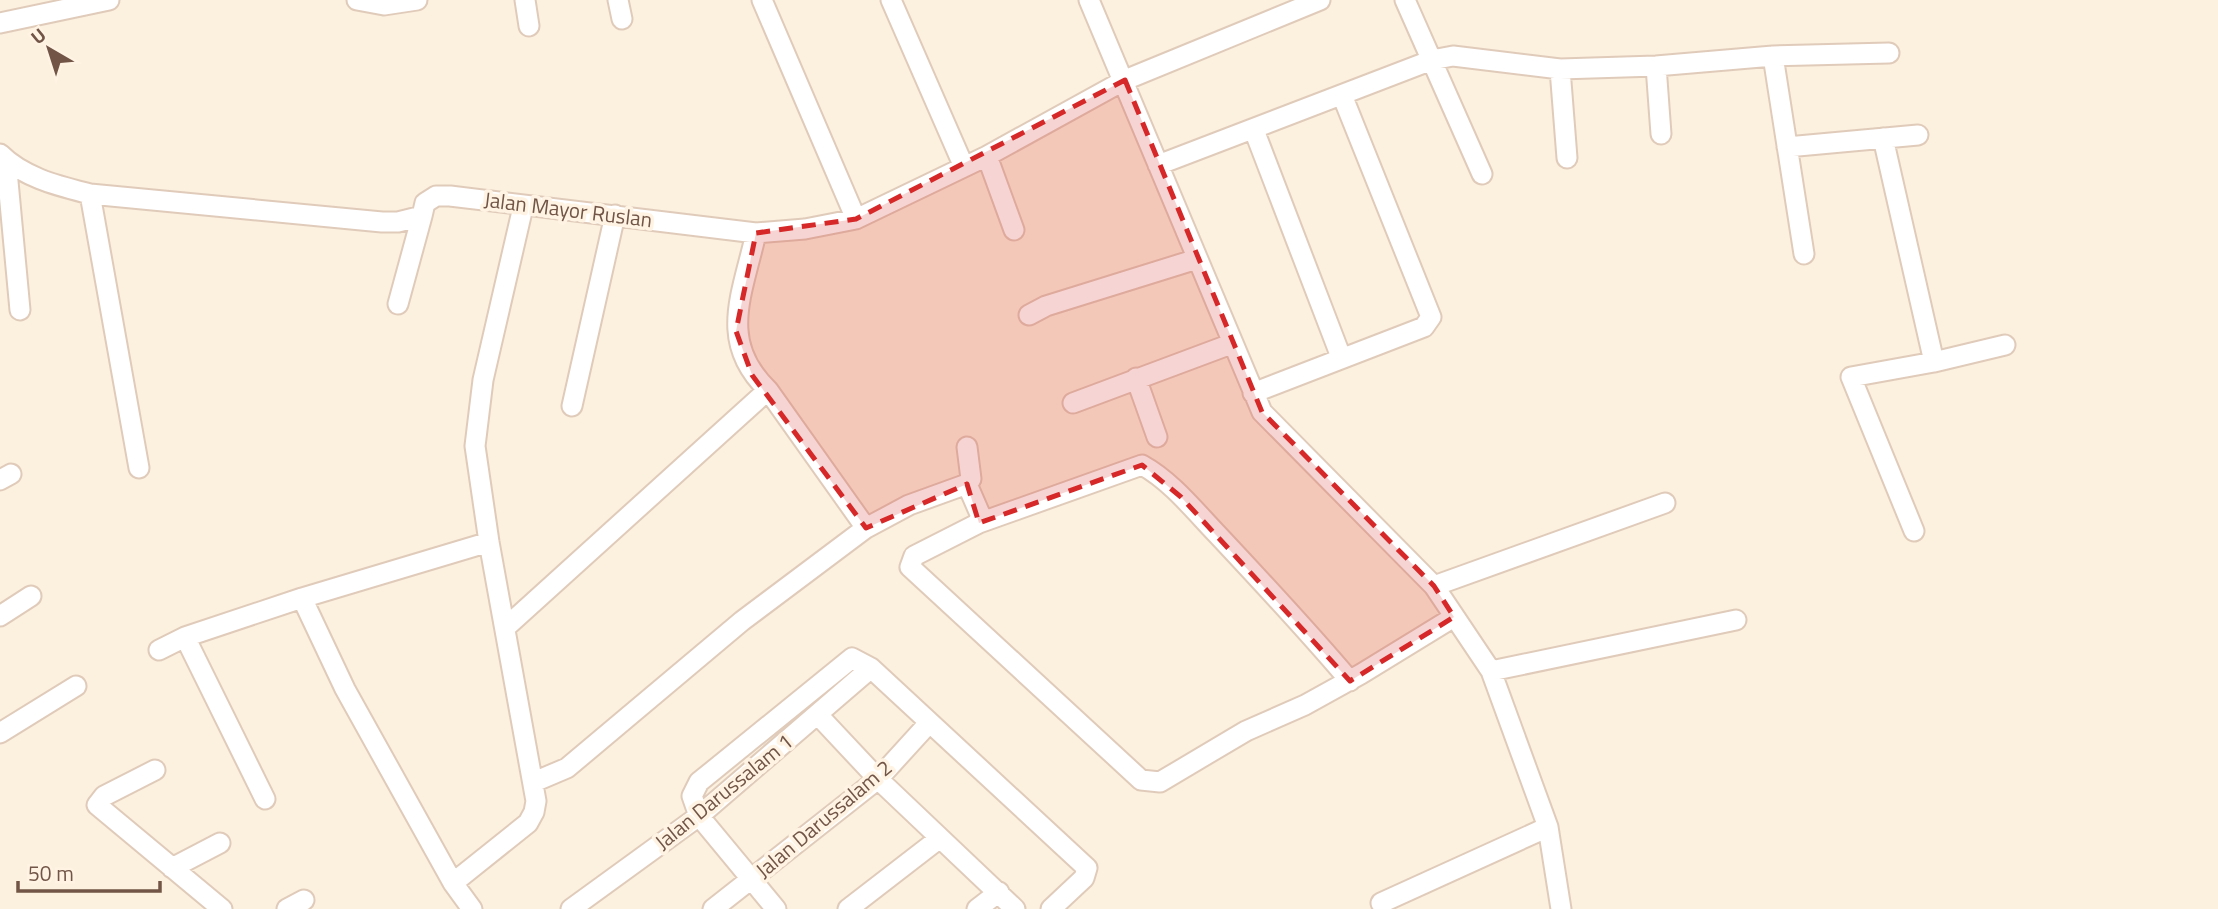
<svg xmlns="http://www.w3.org/2000/svg" width="2218" height="909" font-family="'Titillium Web',sans-serif">
<style>
.lines{fill:none;stroke-linecap:round;stroke-linejoin:round}
.minor-casing{stroke:#e0cbba;stroke-width:23}
.minor{stroke:#fff;stroke-width:19}
.marked{fill:#d62828;fill-opacity:0.2;stroke:#d62828;stroke-width:5;stroke-dasharray:14 9;stroke-linejoin:round}
.labels{text-anchor:middle;stroke-width:7;stroke-linejoin:round;paint-order:stroke}
.street-label{font-size:21px;fill:#725546;stroke:#fff4e4}
</style>
<rect width="100%" height="100%" fill="#fcf0de"/>
<g class="lines">
<defs>
<path id="minor" d="M 357,0 L 384,5 L 417,0
M 525,0 L 529,26
M 618,0 L 622,19
M 762,0 L 856,219
M 891,0 L 964,167
M 1089,0 L 1262,412 L 1434,586 L 1491,671 L 1548,827 L 1561,909
M 1405,0 L 1482,174
M 0,23 L 109,0
M 1773,56 L 1804,254
M 1656,66 L 1661,134
M 1560,69 L 1567,158
M 1254,130 L 1341,357
M 1883,138 L 1934,362 L 1851,377 L 1914,531
M 1787,147 L 1918,135
M 0,154 C 24,178 59,186 90,194 L 382,222 L 398,222 L 422,216 L 425,203 L 436,196 L 450,196 L 756,233 L 805,229 L 856,219 L 987,156 L 1125,80 L 1320,0
M 987,156 L 1014,230
M 6,160 L 20,310
M 1158,165 L 1432,60 L 1453,56 L 1560,69 L 1656,66 L 1773,56 L 1889,53
M 90,194 L 139,468
M 756,233 C 743,293 717,341 768,390 L 866,528
M 398,304 L 422,216
M 1029,315 L 1046,306 L 1197,259
M 1934,362 L 2005,345
M 1136,378 L 1157,437
M 1253,393 L 1424,327 L 1431,317 L 1342,95
M 1073,403 L 1231,344
M 572,406 L 615,215
M 0,480 L 11,474
M 967,484 L 980,514 L 979,523 L 914,556 L 910,567 L 1141,780 L 1160,782 L 1246,731 L 1305,705 L 1361,674 L 1454,617
M 979,523 L 1142,465 C 1171,481 1194,510 1217,534 C 1262,582 1307,630 1350,681
M 1434,586 L 1665,503
M 302,598 L 345,689 L 453,883 L 472,909
M 0,616 L 31,596
M 505,628 L 768,390
M 185,637 L 265,799
M 159,650 L 185,637 L 302,598 L 489,542
M 1491,671 L 1736,620
M 818,715 L 878,779 L 1015,909
M 0,733 L 76,686
M 155,770 L 104,796 L 97,805 L 222,909
M 534,782 L 567,768 L 742,621 L 866,528 L 909,505 L 967,484 L 971,479 L 967,447
M 172,868 L 220,843
M 453,883 L 528,823 L 534,812 L 536,801 L 489,542 L 475,446 L 483,380 L 523,207
M 1381,903 L 1548,827
M 287,909 L 304,900
M 571,909 L 699,816 L 871,668
M 713,909 L 878,779 L 929,723
M 776,909 L 699,816 L 692,796 L 699,782 L 852,658 L 871,668 L 1087,868 L 1084,878 L 1051,909
M 848,909 L 940,838
M 977,909 L 999,892"/>
</defs>
<use href="#minor" class="minor-casing"/>
<use href="#minor" class="minor"/>
</g>
<path class="marked" d="M 1125,80 L 1262,412 L 1434,586 L 1454,617 L 1350,681 L 1181,497 L 1142,465 L 979,523 L 967,484 L 866,528 L 752,375 L 736,331 L 756,233 L 856,219 Z"/>
<g class="labels">
<g class="street-label">
<text transform="translate(568 210) rotate(7)" y="7">Jalan Mayor Ruslan</text>
<text transform="translate(724 792) rotate(-39)" y="7">Jalan Darussalam 1</text>
<text transform="translate(824 819) rotate(-40)" y="7">Jalan Darussalam 2</text>
</g>
</g>
<g transform="translate(49 49) rotate(321)" stroke="#fff4e4" stroke-width="5" paint-order="stroke">
<path d="M0-5L12 26L0 18L-12 26Z" fill="#725546"/>
<text y="-10" font-size="19" font-weight="bold" text-anchor="middle" fill="#725546">U</text>
</g>
<path d="M18 881v10h142v-10" fill="none" stroke="#725546" stroke-width="3.5"/>
<text x="28" y="881" font-size="21" fill="#725546" stroke="#fff4e4" stroke-width="5" paint-order="stroke">50 m</text>
</svg>
